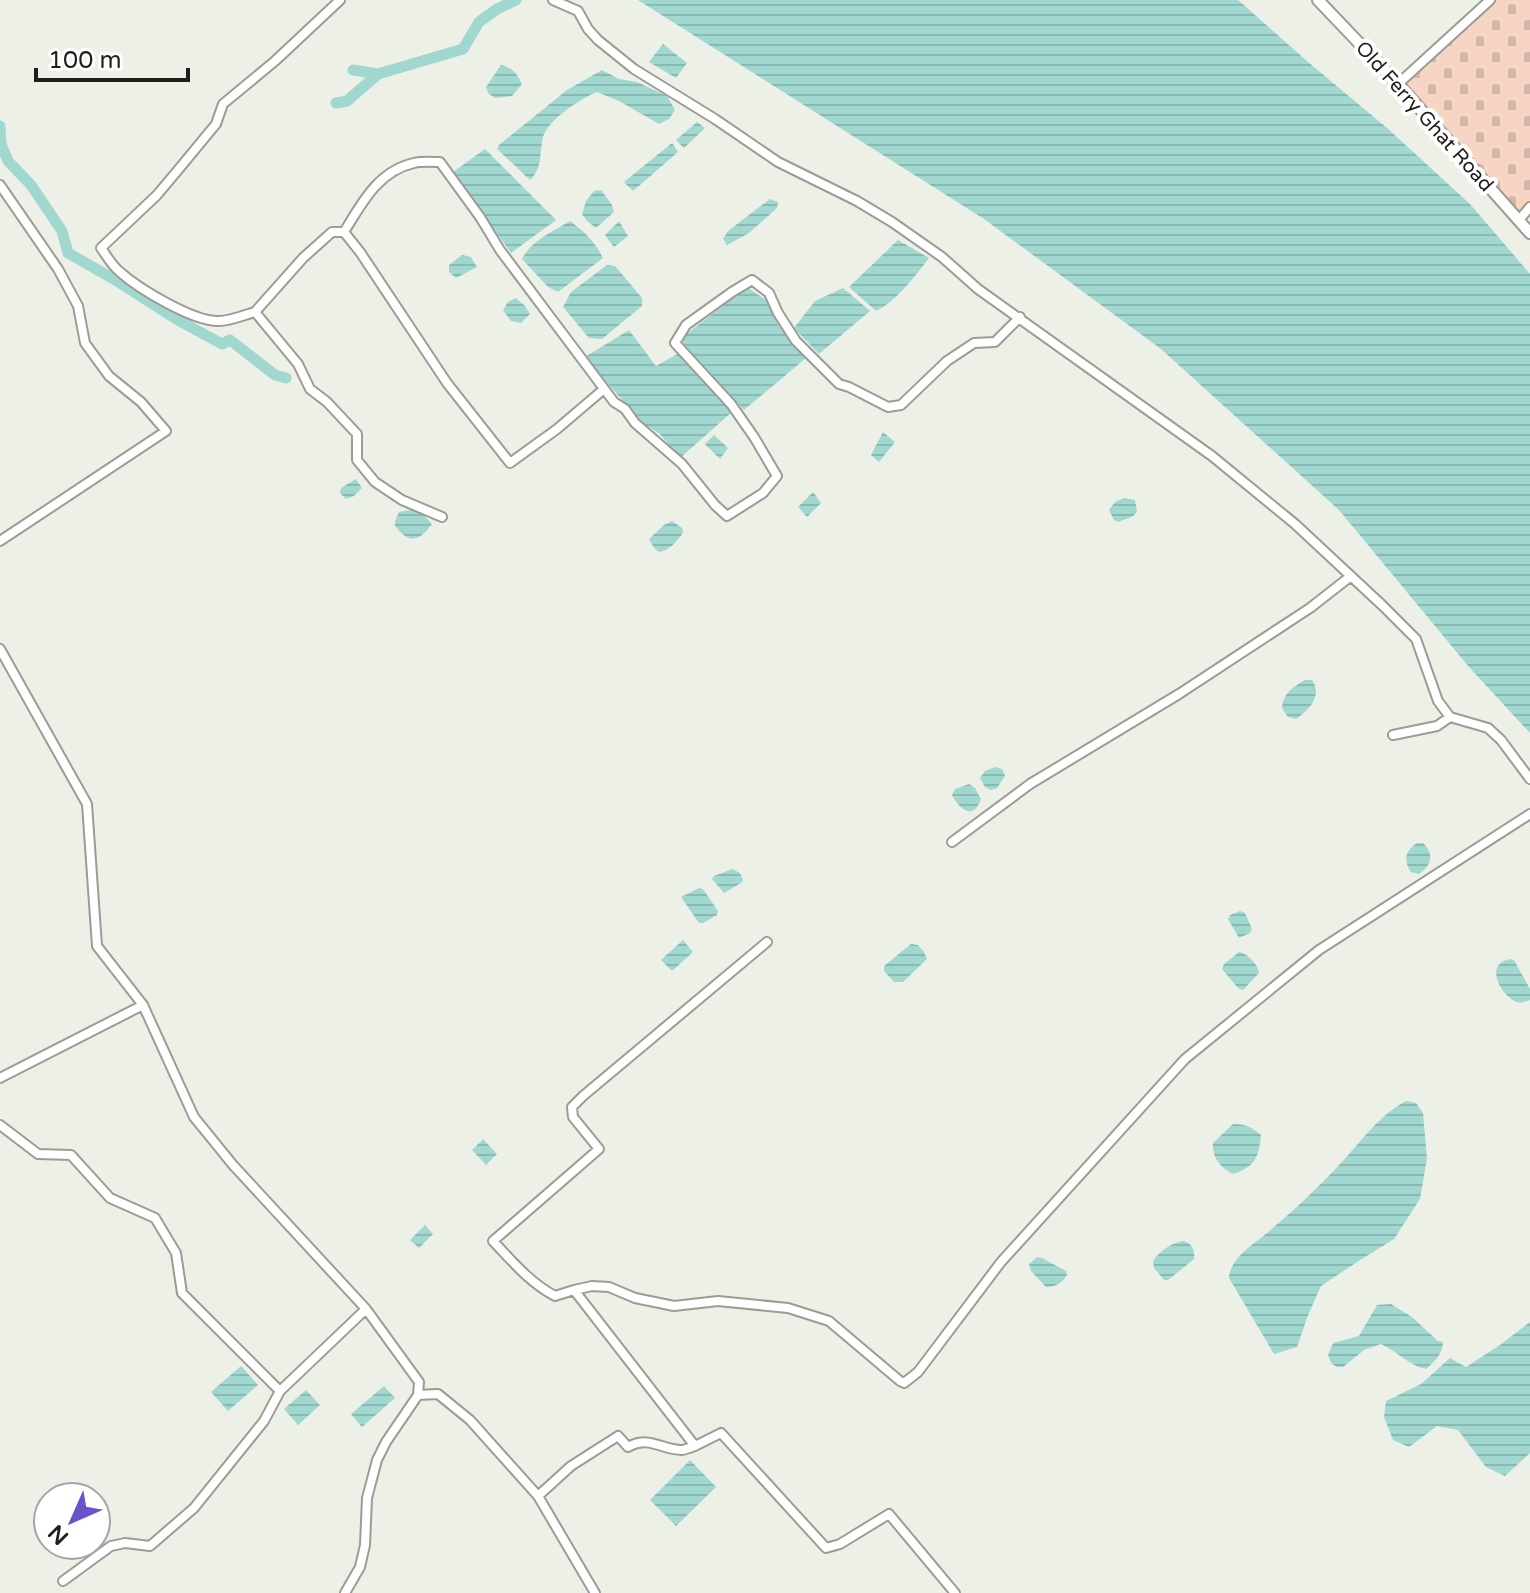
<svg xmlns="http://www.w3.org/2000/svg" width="1530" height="1593" font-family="'Varela Round',sans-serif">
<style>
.cemetery{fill:url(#cemetery-stones)}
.water{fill:url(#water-rules)}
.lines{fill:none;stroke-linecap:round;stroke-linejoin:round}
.canal{stroke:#a0d8d0;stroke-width:11}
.minor-casing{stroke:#9b9d94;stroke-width:12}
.tertiary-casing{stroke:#9b9d94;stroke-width:14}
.minor{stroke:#fff;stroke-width:8}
.tertiary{stroke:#fff;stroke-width:10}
.labels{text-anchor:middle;stroke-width:8;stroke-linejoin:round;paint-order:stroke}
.street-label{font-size:20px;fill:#1e1f1b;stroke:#fff}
</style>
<defs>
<pattern id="cemetery-stones" width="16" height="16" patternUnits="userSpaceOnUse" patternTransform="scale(2)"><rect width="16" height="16" fill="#f6d5c4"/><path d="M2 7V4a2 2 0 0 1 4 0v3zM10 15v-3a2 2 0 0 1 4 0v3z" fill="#d2b6a8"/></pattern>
<pattern id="water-rules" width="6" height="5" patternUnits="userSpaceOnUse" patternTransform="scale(2)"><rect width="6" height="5" fill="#a0d8d0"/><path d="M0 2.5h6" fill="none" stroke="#89b9b2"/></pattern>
</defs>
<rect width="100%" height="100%" fill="#edf0e6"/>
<path class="cemetery" d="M 1494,0 L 1530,0 L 1530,200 L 1519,212 L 1407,84 Z"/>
<path class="water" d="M 638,0 L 1238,0 L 1308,62 L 1387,128 L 1470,204 L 1530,274 L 1530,733 L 1469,667 L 1339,510 L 1161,349 L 984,219 Z
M 663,44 L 687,63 L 676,78 L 649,62 Z
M 501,65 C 513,68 517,73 522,84 L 512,96 L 495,98 L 488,93 L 486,87 Z
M 602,70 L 619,79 L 637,82 L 667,96 L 675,110 L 669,119 L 659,124 L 619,101 L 597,92 C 581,98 548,120 543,137 C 539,153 543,168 530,180 L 497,149 L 499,145 L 567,90 Z
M 697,122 L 705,128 L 684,148 L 676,140 Z
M 672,143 L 678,152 L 633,191 L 624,182 Z
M 485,149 L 556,220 L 511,253 L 453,172 Z
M 601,190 L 612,205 L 614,212 L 596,228 L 587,221 L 582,214 L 586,201 L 594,191 Z
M 770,199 L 778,202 L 777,208 L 749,233 L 727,245 L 723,239 L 728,231 Z
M 570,221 C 584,231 595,242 603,258 L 558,292 L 548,287 L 522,259 C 532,240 552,232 570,221 Z
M 619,221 L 628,236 L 614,247 L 605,235 Z
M 898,240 L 929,258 C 915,276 897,301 876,311 L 849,287 Z
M 462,255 L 471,257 L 477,267 L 456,278 L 449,272 L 449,265 Z
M 607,265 L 615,266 L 642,298 L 642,306 L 602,339 L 589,338 L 563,307 L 571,292 Z
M 747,287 L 766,300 L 778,325 L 806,358 L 744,410 L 683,343 L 684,336 Z
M 843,288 L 870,311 L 819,354 L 794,328 L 815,301 Z
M 516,298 L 525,306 L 530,314 L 521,323 L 511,321 L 503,310 L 508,302 Z
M 629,330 L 656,366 L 679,353 L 732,412 L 680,458 L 660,434 L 641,422 L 585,357 Z
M 883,432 L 895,442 L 879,462 L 871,455 Z
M 714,435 L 728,448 L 720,459 L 705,444 Z
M 356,479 L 362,488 L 354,496 L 346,499 L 340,493 L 341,488 Z
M 813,492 L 821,503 L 807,517 L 798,507 Z
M 1124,498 L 1135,500 L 1137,512 L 1132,517 L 1118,522 L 1114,520 L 1109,510 L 1115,502 Z
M 410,510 L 419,510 L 432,524 C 419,541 410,545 395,526 L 395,521 L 399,512 Z
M 672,521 L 682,528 L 683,533 C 676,542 670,550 659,552 L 654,548 L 649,539 L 664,525 Z
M 1305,680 L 1312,680 C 1323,696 1309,710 1296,719 L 1288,717 L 1282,708 C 1283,693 1293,687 1305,680 Z
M 995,767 L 1002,769 L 1005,776 L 997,788 L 991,790 L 985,787 L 980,778 L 985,771 Z
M 969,784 L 975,788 L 981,799 C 973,821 960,810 952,795 L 955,789 Z
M 1417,843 L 1423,843 C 1435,854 1431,866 1419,874 L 1411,872 C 1403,860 1405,851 1417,843 Z
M 732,869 L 740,873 L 743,880 L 741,883 L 724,893 L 712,879 L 714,876 Z
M 699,888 L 703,889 L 718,911 L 717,915 L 703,923 L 699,923 L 681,897 Z
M 1240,911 L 1245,913 L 1252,929 L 1250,933 L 1239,938 L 1228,919 L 1230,915 Z
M 683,940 L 693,952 L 672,971 L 661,960 Z
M 911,944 L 918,945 L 924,952 L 927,959 L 903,982 L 894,982 L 884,971 L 884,966 Z
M 1239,952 C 1248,954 1258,964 1259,973 L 1243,990 L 1238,988 L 1222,969 L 1224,964 Z
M 1511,959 L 1514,960 L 1530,989 L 1530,1000 C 1525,1001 1522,1004 1517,1002 C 1502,997 1482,963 1511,959 Z
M 1406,1101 L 1416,1103 L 1423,1113 L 1427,1158 L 1420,1199 L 1394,1239 L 1357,1262 L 1321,1286 L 1308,1315 L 1297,1347 L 1274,1354 L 1229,1278 C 1230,1260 1248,1248 1262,1237 C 1290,1214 1315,1191 1339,1165 C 1361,1142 1378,1116 1406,1101 Z
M 1233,1124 C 1245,1124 1252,1127 1261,1135 C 1259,1157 1255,1167 1233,1174 C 1220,1167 1212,1158 1213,1143 Z
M 483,1139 L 497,1154 L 486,1165 L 472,1150 Z
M 425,1225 L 433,1234 L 419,1248 L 410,1240 Z
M 1183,1241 C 1192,1243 1195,1250 1194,1259 L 1168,1280 L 1164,1280 L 1154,1268 L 1153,1261 C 1160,1251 1171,1243 1183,1241 Z
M 1037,1257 L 1042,1258 L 1066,1271 L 1067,1275 C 1062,1283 1056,1287 1046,1287 L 1031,1271 L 1029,1264 Z
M 1391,1304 L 1412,1317 L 1438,1341 L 1443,1342 C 1443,1354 1434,1362 1426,1369 C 1409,1366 1397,1351 1381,1344 L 1364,1350 L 1343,1367 L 1337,1367 L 1331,1363 L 1328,1355 L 1333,1343 L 1359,1336 L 1377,1305 Z
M 1530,1322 L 1530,1453 L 1505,1476 L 1486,1467 L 1458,1430 L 1437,1426 L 1409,1447 L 1393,1440 L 1384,1417 L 1386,1401 L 1421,1384 L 1450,1358 L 1466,1367 L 1500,1345 Z
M 241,1366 L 258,1385 L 228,1411 L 211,1392 Z
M 384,1386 L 395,1398 L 362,1427 L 351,1414 Z
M 306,1390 L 320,1405 L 298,1425 L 284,1409 Z
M 690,1460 L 716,1487 L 676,1526 L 650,1500 Z"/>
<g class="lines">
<path class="canal" d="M 353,70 L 378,74 L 463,49 L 479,22 L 497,9 L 516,0
M 336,103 L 347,101 L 378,74
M 0,126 L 1,144 L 8,161 L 31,185 L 62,231 L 68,253 L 117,281 L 176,319 L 222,344 L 230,340 L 275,375 L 286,378"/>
<defs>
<path id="minor" d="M 340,0 L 275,61 L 223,104 L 216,124 L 178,170 L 157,195 L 101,248 C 107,256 112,266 120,272 C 139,289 194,322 219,321 C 230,321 244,315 255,312 L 298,364 L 310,389 L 327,402 L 357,434 L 357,460 L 375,482 L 402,500 L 442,517
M 553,0 L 578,11 L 588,29 L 598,40 L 634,69 L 715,119 L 778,162 L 857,201 L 892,222 L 942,257 L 978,289 L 1212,456 L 1295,524 L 1383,606 L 1416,639 L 1438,701 L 1450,717
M 1398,84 L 1490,0
M 0,185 L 58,269 L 78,306 L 85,343 L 109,376 L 141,402 L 166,431 L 0,541
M 1519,220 L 1530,207
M 255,312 L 303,258 L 332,232 L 344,232
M 604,389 L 557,429 L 510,463 L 447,383 L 360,252 L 344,232 C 362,203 378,171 414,163 C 422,161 432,162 440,162 L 480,217 L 500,250 L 614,402 L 625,409 L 635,423 L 682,464 L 715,505 L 727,516 L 763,493 L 777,476 L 754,437 L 731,404 L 675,343 L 686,325 L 732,292 L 752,280 L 769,293 L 778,313 L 796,341 L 839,384 L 849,387 L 888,407 L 901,405 L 947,361 L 974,343 L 995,342 L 1020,317
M 0,649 L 87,804 L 97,946 L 143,1005 L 194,1117 L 233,1165 L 366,1309 L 419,1382 L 418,1395 L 386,1442 L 377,1460 L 367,1498 L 365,1545 L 360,1567 L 345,1593
M 1393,735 L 1437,726 L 1450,717 L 1488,728 L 1501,740 L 1530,779
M 952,842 L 1030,784 L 1179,694 L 1310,608 L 1351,576
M 0,1078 L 143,1005
M 0,1125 L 38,1154 L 71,1155 L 110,1198 L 155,1218 L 176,1253 L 182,1293 L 280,1391
M 574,1290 L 555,1296 C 530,1283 512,1261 493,1241 L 599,1149 L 573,1117 L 572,1107 L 583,1096 L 767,942
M 418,1395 L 438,1394 L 470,1420 L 538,1496 L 595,1593
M 695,1446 L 721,1433 L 826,1548 L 840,1544 L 889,1514 L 955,1593
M 538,1496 L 571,1466 L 618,1436 L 628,1447 C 650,1435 661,1450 682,1450 C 684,1450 692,1447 695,1446 L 574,1290 L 592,1286 L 609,1287 L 635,1298 L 674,1306 L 718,1301 L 788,1308 L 829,1321 L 900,1381 L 904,1383 L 918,1372 L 1001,1262 L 1185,1059 L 1319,950 L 1530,814
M 63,1581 L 111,1546 L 125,1543 L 150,1546 L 194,1508 L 264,1421 L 280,1391 L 366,1309"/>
<path id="tertiary" d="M 1318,0 L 1398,84 L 1530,233"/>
</defs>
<use href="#minor" class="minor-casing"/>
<use href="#tertiary" class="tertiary-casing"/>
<use href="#minor" class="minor"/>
<use href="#tertiary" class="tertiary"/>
</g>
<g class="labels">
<g class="street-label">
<text transform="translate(1425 116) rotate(48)" y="7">Old Ferry Ghat Road</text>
</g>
</g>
<g transform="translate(72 1521) rotate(225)"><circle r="38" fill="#ffffff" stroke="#a5a5a4" stroke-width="2"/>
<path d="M0-6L14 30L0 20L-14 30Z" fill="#6a52cb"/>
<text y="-12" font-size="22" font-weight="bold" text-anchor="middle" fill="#1e1f1b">N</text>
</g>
<path d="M36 68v12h152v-12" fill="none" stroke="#1e1f1b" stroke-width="4"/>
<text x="48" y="68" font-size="24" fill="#1e1f1b" stroke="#ffffff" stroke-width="6" paint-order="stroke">100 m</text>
</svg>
